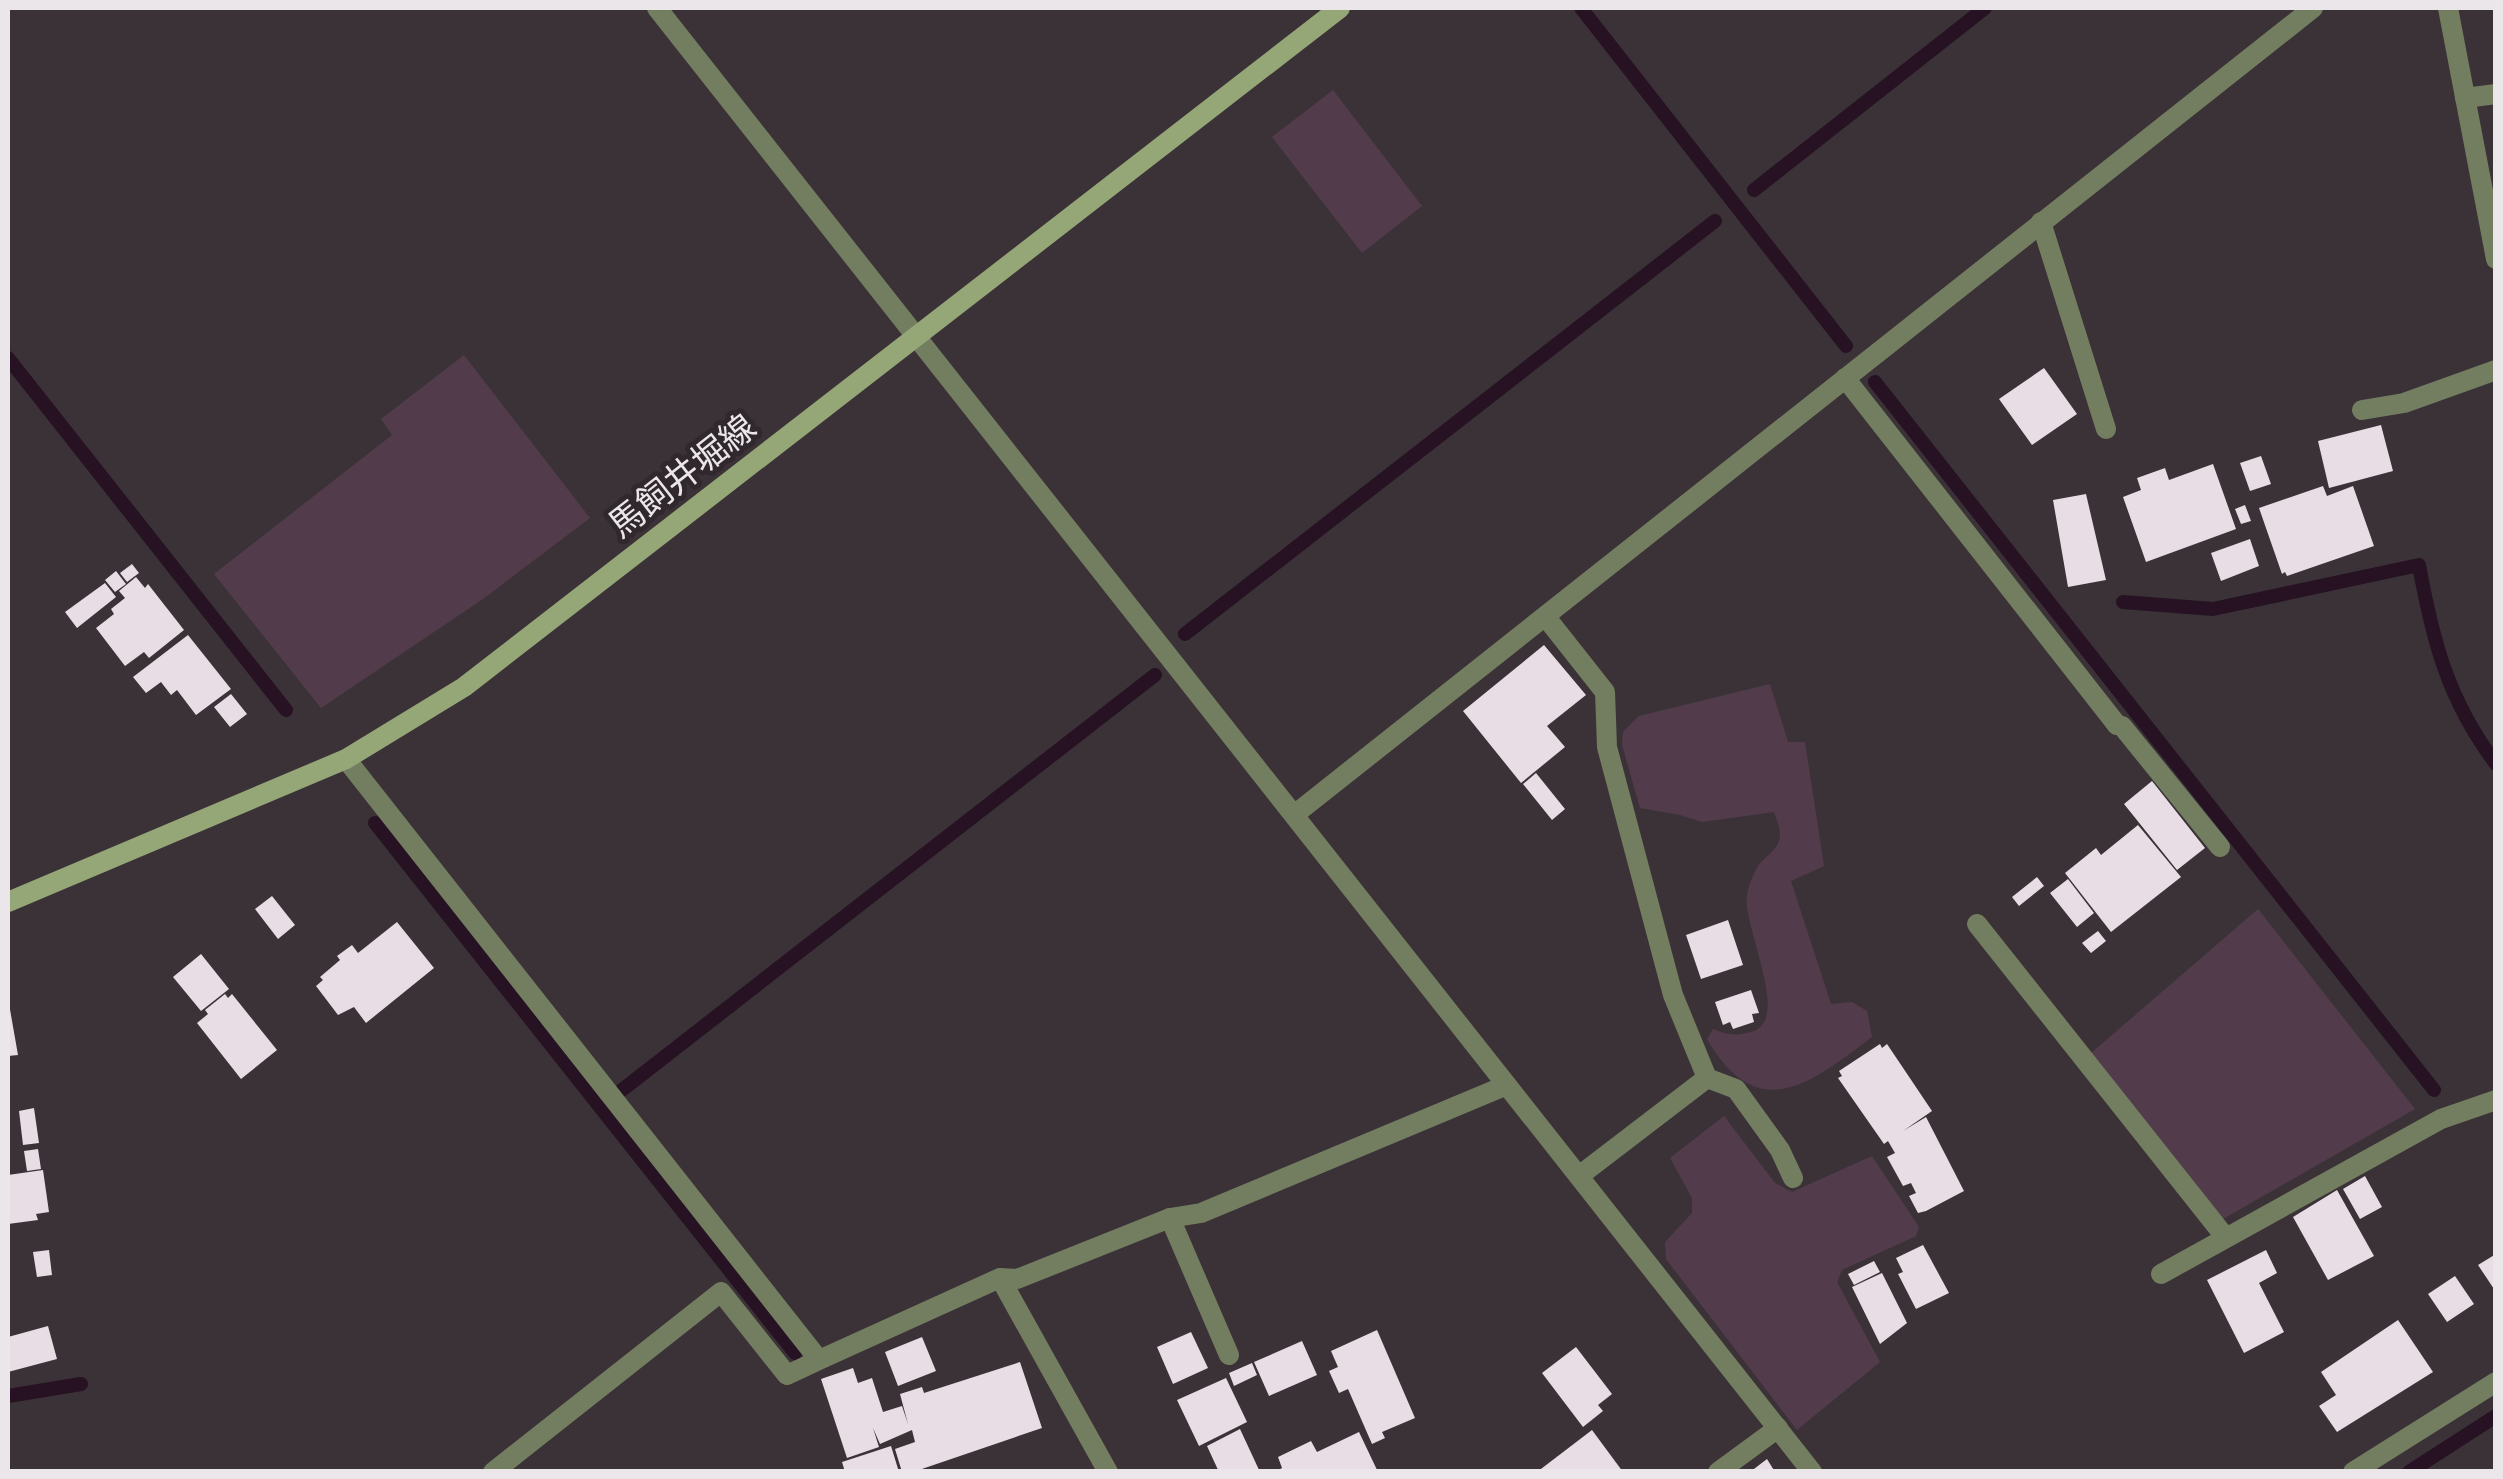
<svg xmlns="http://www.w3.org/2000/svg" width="2503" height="1479" font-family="Overpass,'Noto Sans JP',sans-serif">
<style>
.green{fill:#523c4c}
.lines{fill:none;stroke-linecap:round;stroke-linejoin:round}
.stream{stroke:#261222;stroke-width:14}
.building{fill:#e8dde5}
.service{stroke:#737e60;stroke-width:20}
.minor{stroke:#737e60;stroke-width:20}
.secondary{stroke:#96a777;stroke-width:20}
.labels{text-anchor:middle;stroke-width:10;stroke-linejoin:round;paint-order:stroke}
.street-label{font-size:35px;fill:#ebe6e9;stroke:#31282e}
</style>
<rect width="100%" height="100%" fill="#3b3238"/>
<path class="green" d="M 1333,90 L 1422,206 L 1362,253 L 1272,137 Z
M 464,355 L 590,518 L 483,599 L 321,708 L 214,574 L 392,435 L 381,419 Z
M 1770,684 L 1788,742 L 1805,742 L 1824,866 L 1791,881 L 1831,1004 L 1852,1002 L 1867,1011 L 1872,1037 C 1811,1083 1758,1127 1707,1039 L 1713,1029 C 1727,1035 1736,1036 1751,1032 C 1793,1021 1742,927 1747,895 C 1748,887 1754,872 1758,866 C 1766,855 1780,849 1780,835 C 1780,828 1776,818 1774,812 L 1702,822 L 1680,815 L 1640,808 L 1622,745 L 1623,732 L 1639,716 Z
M 2258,909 L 2415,1109 L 2223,1219 L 2090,1054 Z
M 1724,1116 L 1775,1183 L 1792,1192 L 1872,1156 L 1919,1227 L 1916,1236 L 1842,1270 L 1837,1282 L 1880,1362 L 1797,1430 L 1666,1259 L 1665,1242 L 1692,1213 L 1692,1198 L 1670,1158 Z"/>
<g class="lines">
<path class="stream" d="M 1581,8 L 1846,346
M 1754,190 L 1985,8
M 8,358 L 286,710
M 1875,382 L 2434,1090
M 2123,602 L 2213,609 L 2419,565 C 2433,642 2448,700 2496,764
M 1185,634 L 1715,221
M 375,823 L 795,1353
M 622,1090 L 1155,675
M 8,1396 L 81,1384
M 2409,1472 L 2496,1416"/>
</g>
<path class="building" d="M 2044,368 L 2077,414 L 2032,445 L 1999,399 Z
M 2381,425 L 2393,471 L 2329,488 L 2318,441 Z
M 2261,456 L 2271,484 L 2250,491 L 2240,463 Z
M 2213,464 L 2236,529 L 2146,562 L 2123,497 L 2141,490 L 2137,478 L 2165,468 L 2169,480 Z
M 2323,486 L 2327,496 L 2353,486 L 2374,546 L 2287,576 L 2285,572 L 2282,574 L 2259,508 Z
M 2086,494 L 2106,580 L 2068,587 L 2053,500 Z
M 2245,505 L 2251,521 L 2241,524 L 2235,509 Z
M 2250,539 L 2259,566 L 2221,581 L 2211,553 Z
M 132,564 L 139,573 L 127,582 L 120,573 Z
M 116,571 L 126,584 L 115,592 L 105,580 Z
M 136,577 L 145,588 L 148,584 L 184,630 L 149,658 L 144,652 L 125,666 L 96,628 L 114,614 L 111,609 L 125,598 L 119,591 Z
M 105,583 L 116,597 L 77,628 L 65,612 Z
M 188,635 L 231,689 L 196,715 L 177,690 L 171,695 L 161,682 L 146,693 L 133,677 Z
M 1544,645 L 1586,695 L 1547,726 L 1565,747 L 1521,783 L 1463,711 Z
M 231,694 L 247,714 L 230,727 L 214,707 Z
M 1536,773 L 1565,809 L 1552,820 L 1523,784 Z
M 2152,781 L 2205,848 L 2177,870 L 2124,804 Z
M 2138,825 L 2181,877 L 2111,932 L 2065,873 L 2096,848 L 2101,855 Z
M 2037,877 L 2044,886 L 2019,906 L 2012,897 Z
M 2068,879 L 2094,913 L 2077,927 L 2050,893 Z
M 272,896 L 295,925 L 278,939 L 255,909 Z
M 1728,920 L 1743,965 L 1701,979 L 1686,935 Z
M 397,922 L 434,968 L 366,1023 L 354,1007 L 338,1015 L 316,986 L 323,980 L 320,977 L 340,960 L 337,956 L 352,945 L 358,953 Z
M 2098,931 L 2106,941 L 2091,953 L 2082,943 Z
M 201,954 L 229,989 L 201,1011 L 173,977 Z
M 1751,990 L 1759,1013 L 1752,1014 L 1754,1022 L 1733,1029 L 1730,1022 L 1723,1025 L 1715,1002 Z
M 225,994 L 228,998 L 232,994 L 277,1050 L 241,1079 L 197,1023 L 208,1014 L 205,1010 Z
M 8,998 L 18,1055 L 8,1056 Z
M 1880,1044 L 1882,1048 L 1887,1044 L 1932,1111 L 1903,1131 L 1926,1117 L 1964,1191 L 1926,1211 L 1918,1213 L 1909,1196 L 1916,1193 L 1911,1183 L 1903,1186 L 1887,1157 L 1895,1153 L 1888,1141 L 1884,1144 L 1838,1078 L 1842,1076 L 1839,1071 Z
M 34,1108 L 39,1143 L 23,1145 L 19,1111 Z
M 38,1149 L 41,1169 L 27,1171 L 24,1151 Z
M 43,1170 L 49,1212 L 36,1214 L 38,1220 L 8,1224 L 8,1175 Z
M 2365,1176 L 2382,1207 L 2360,1219 L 2343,1189 Z
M 2337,1190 L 2374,1256 L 2328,1280 L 2293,1217 Z
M 1923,1245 L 1949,1293 L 1916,1309 L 1898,1274 L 1903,1272 L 1896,1258 Z
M 49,1250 L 52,1275 L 37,1277 L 33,1252 Z
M 2266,1250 L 2277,1273 L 2259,1283 L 2284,1332 L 2244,1353 L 2207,1280 Z
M 2496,1254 L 2496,1292 L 2478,1265 Z
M 1874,1261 L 1880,1272 L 1854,1285 L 1848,1274 Z
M 1882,1273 L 1907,1323 L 1880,1344 L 1852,1287 Z
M 2455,1276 L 2474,1304 L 2447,1322 L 2428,1294 Z
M 2398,1320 L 2433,1372 L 2337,1432 L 2319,1406 L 2336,1395 L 2321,1372 Z
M 48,1326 L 57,1359 L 8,1372 L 8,1337 Z
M 1377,1330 L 1415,1418 L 1382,1432 L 1385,1438 L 1372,1444 L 1348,1389 L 1339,1393 L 1329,1371 L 1338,1367 L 1331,1351 Z
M 1191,1332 L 1208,1368 L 1173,1384 L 1157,1347 Z
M 922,1337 L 936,1371 L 898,1386 L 885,1352 Z
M 1302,1341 L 1317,1375 L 1269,1396 L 1254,1362 Z
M 1576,1347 L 1612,1394 L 1598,1405 L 1603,1411 L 1583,1427 L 1542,1373 Z
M 1020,1362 L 1042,1428 L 913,1472 L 902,1472 L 895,1449 L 915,1442 L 912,1430 L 880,1444 L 873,1428 L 879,1447 L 847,1458 L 821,1379 L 853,1368 L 858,1383 L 872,1378 L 883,1412 L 902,1406 L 908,1424 L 900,1394 L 922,1387 L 924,1393 Z
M 1252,1363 L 1257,1375 L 1234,1386 L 1229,1373 Z
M 1226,1378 L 1247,1422 L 1199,1446 L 1177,1400 Z
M 1240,1429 L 1260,1472 L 1219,1472 L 1207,1446 Z
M 1592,1430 L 1623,1472 L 1537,1472 Z
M 1359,1432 L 1378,1472 L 1275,1472 L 1282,1468 L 1278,1457 L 1311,1441 L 1317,1452 Z
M 891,1446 L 899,1472 L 845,1472 L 842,1462 Z
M 1767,1459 L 1775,1472 L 1750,1472 Z"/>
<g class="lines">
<path class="service" d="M 2465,98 L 2496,94
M 2041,222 L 2106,429
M 2362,410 L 2404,403 L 2496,370
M 2117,725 L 2122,726 L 2220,847
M 1977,924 L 2226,1238
M 1707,1078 L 1736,1089 L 1780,1150 L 1793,1178
M 1170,1218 L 1229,1355
M 2161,1274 L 2441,1119 L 2496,1100
M 1718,1472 L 1778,1428"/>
<path class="minor" d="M 657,8 L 1812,1472
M 2448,8 L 2496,259
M 1845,378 L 2117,725
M 1545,616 L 1605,692 L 1607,747 L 1673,995 L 1707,1078 L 1579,1176
M 346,759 L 819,1360 L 1000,1278 L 1017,1279 L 1170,1218 L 1201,1213 L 1507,1085
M 1294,815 L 2313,8
M 1000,1278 L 1108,1472
M 493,1472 L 721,1292 L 787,1375 L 819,1360
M 2353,1472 L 2496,1382"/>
<path class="secondary" d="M 8,902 L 346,759 L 464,687 L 1340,8"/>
</g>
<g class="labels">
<g class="street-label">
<text transform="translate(682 476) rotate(-38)" y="12">馬飼井堀線</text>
</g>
</g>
<rect width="2503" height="1479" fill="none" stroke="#ebe6e9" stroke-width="20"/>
</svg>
